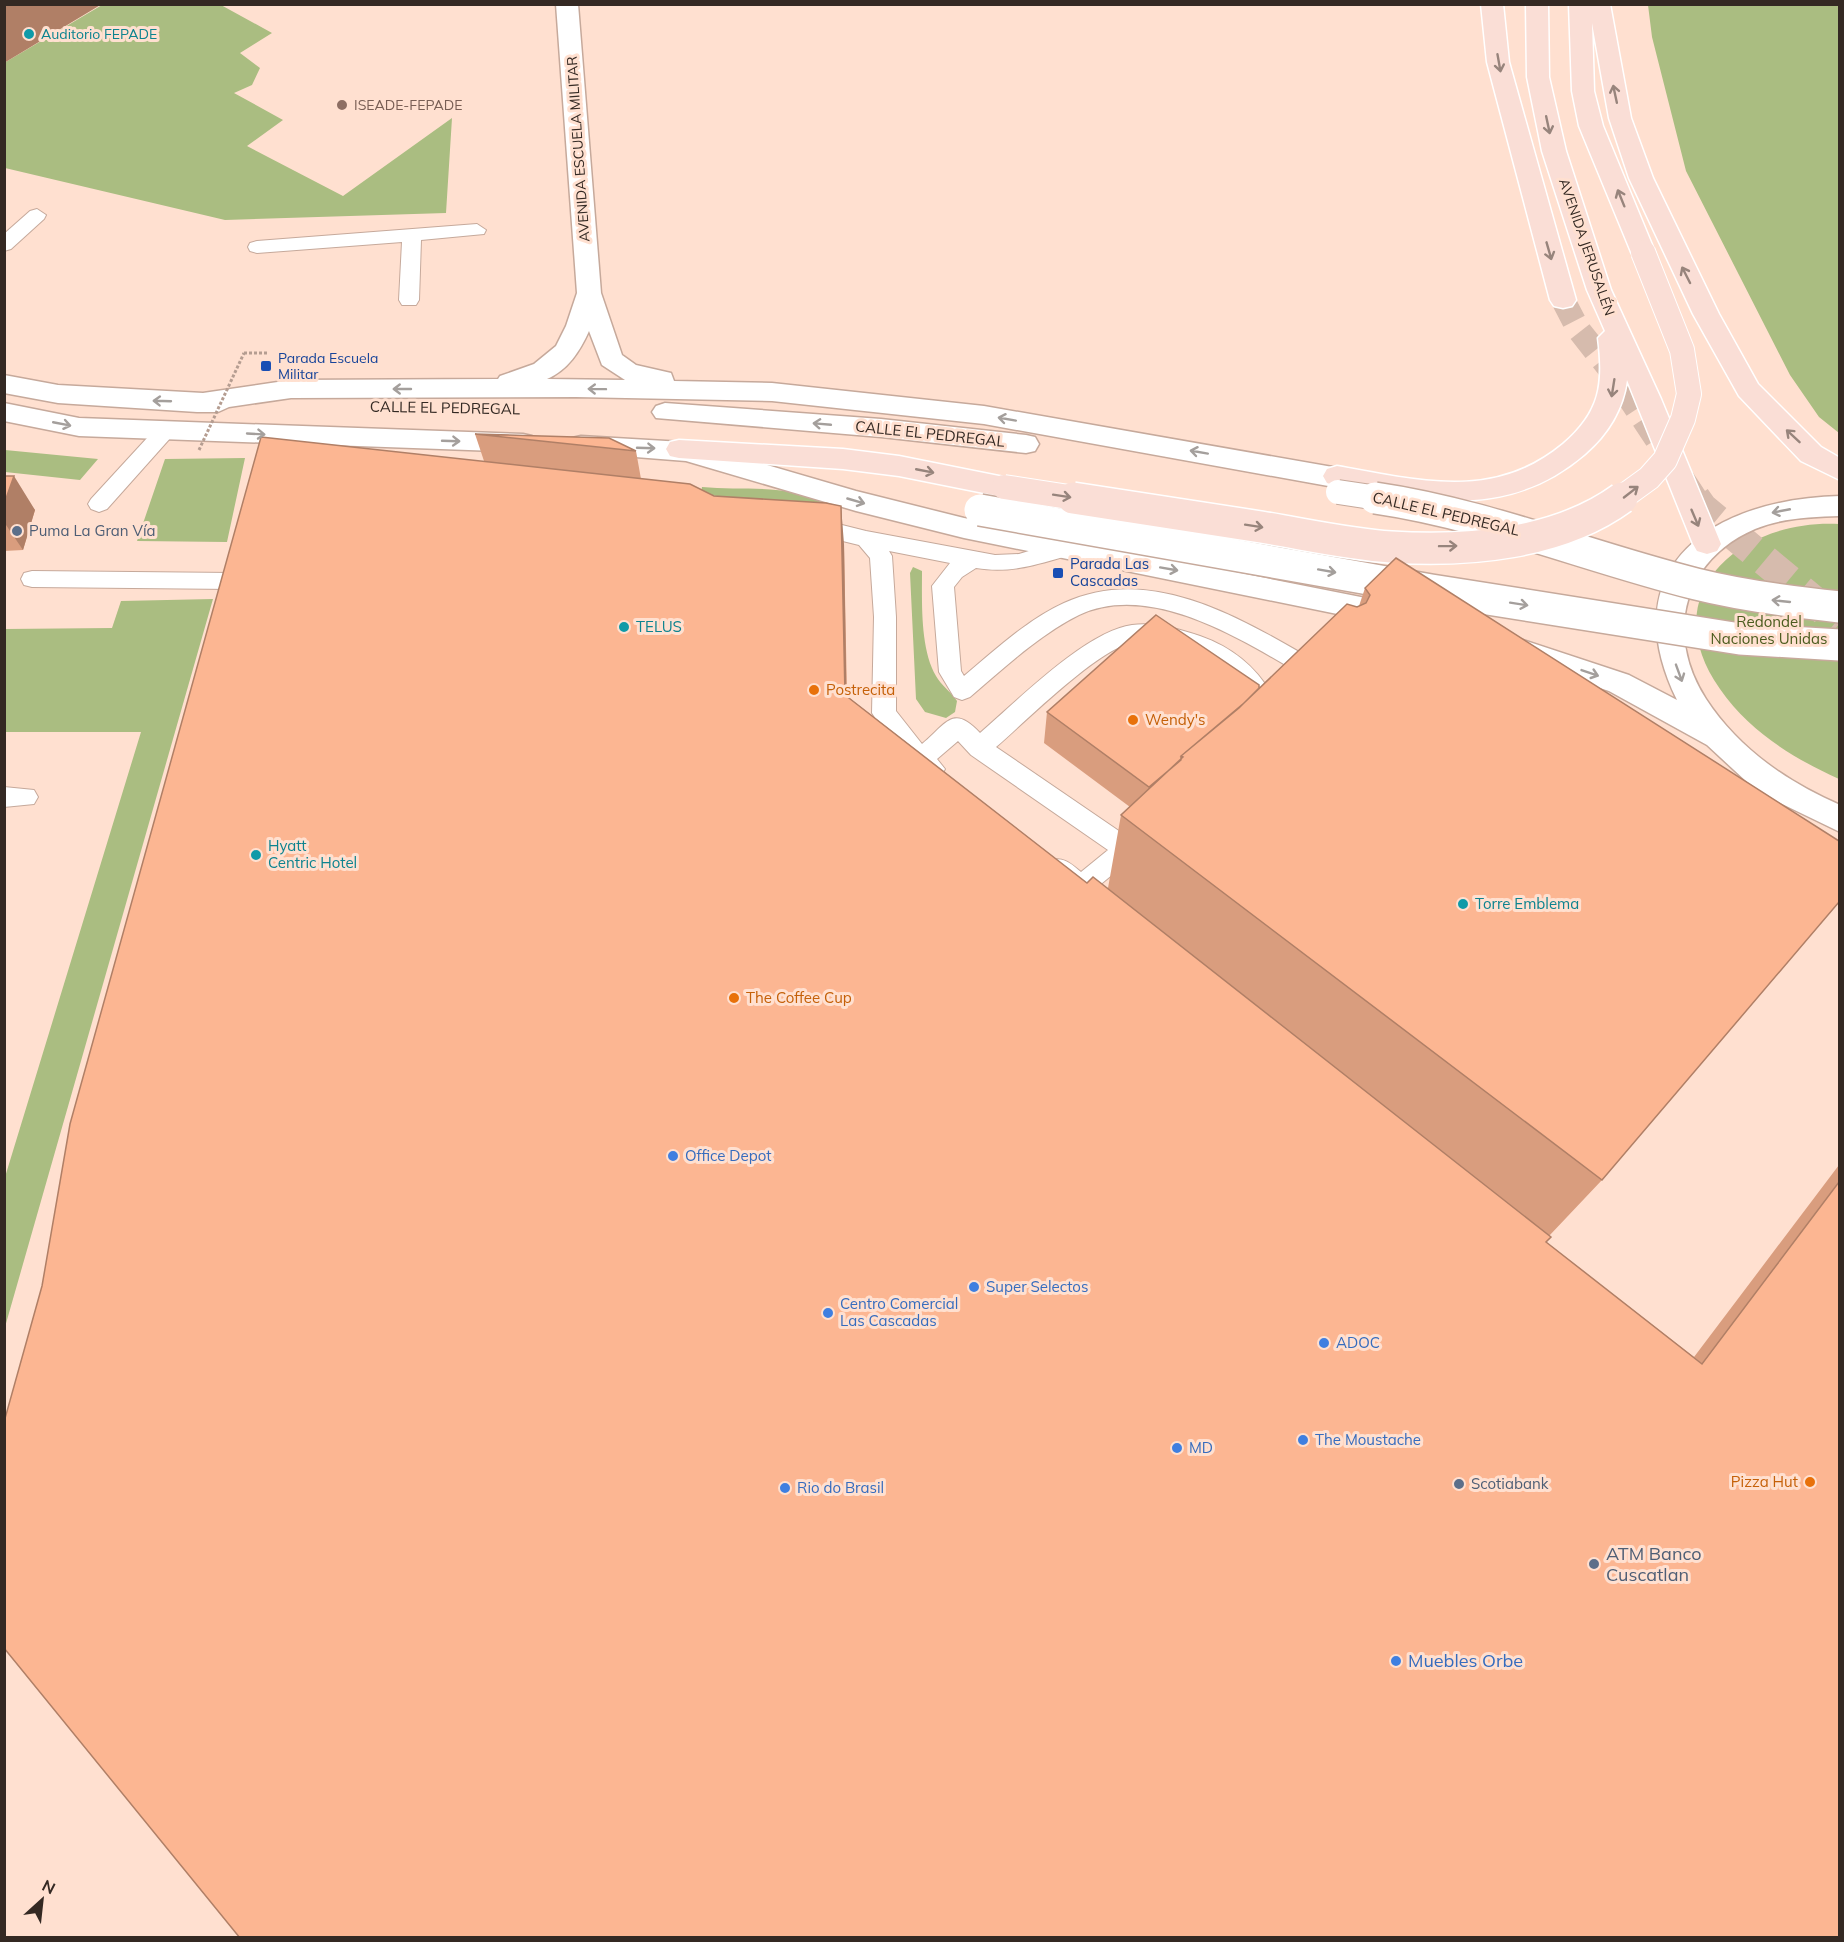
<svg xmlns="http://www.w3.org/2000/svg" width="1844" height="1942" font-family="Mulish,sans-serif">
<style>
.green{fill:#aabd81}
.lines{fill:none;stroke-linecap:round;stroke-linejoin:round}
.primary-tunnel-far1{stroke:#d6bbad;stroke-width:24;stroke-dasharray:24 12;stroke-linecap:butt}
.primary-tunnel{stroke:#d6bbad;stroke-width:31;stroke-dasharray:31 16;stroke-linecap:butt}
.lane-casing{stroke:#c6a99b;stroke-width:2}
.secondary-casing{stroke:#c6a99b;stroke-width:3}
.primary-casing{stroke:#fff;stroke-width:3}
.path{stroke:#b59d91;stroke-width:3;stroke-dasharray:3 2;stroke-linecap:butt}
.lane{fill:#fff;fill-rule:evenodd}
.secondary{fill:#fff;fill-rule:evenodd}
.primary{fill:#faded6;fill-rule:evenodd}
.secondary-bridge-far1-casing{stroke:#c6a99b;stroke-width:26;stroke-linecap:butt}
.secondary-bridge-casing{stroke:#c6a99b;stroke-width:34;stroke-linecap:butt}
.primary-bridge-far1-casing{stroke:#fff;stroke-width:26;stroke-linecap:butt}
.primary-bridge-casing{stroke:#fff;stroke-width:34;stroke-linecap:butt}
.path-bridge{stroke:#b59d91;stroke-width:3;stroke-dasharray:3 2;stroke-linecap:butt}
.secondary-bridge-far1{stroke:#fff;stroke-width:24}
.secondary-bridge{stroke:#fff;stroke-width:31}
.primary-bridge-far1{stroke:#faded6;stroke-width:24}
.primary-bridge{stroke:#faded6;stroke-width:31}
.wall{fill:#d99d7e}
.shaded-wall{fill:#b07f66}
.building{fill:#fcb692;stroke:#b07f66;stroke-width:1.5}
.oneway{stroke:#97847c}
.oneway2{stroke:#a49f9c}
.culture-dot{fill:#0f9aa8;stroke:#ffe0d0;stroke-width:2}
.education-dot{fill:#8d6e63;stroke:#ffe0d0;stroke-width:2}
.transit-dot{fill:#1a4fb4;stroke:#ffe0d0;stroke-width:2}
.service-dot{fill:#5c6f8a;stroke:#ffe0d0;stroke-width:2}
.food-dot{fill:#e8710a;stroke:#ffe0d0;stroke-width:2}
.shop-dot{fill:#3f7fe0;stroke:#ffe0d0;stroke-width:2}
.labels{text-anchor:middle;stroke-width:6;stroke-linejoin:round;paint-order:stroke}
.far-culture-label{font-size:14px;fill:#0d838f;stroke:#ffe0d0;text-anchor:start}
.far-education-label{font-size:14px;fill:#785e54;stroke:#ffe0d0;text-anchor:start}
.far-street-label{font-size:14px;fill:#342923;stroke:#ffe0d0}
.far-transit-label{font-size:14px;fill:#164399;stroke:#ffe0d0;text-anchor:start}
.street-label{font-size:15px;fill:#342923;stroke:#ffe0d0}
.service-label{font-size:15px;fill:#4e5e75;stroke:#ffe0d0;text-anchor:start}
.transit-label{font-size:15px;fill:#164399;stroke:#ffe0d0;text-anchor:start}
.park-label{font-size:15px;fill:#4b5c1e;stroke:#ffe0d0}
.culture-label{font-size:15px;fill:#0d838f;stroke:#ffe0d0;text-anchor:start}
.food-label{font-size:15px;fill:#c56008;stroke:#ffe0d0;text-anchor:start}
.shop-label{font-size:15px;fill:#366cbe;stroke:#ffe0d0;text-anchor:start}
.near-service-label{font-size:18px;fill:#4e5e75;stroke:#ffe0d0;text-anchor:start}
.near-shop-label{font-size:18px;fill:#366cbe;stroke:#ffe0d0;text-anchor:start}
</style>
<rect width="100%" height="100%" fill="#ffe0d0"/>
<path class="green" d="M 102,5 L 221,5 L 272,33 L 240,53 L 260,68 L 252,85 L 234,93 L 283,120 L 247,146 L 343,196 L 452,118 L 446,213 L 225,220 L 5,168 L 4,63 Z
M 1648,5 L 1839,5 L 1839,433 L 1819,417 L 1790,375 L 1686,171 L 1652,37 Z
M 5,450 L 98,459 L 80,480 L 5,472 Z
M 245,458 L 227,542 L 137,541 L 165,459 Z
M 702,487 C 742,491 789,483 825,504 L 817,517 L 701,493 Z
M 1839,524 L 1839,779 C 1793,758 1750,732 1720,689 C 1652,592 1742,519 1839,524 Z
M 913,567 L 922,571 C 922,602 920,649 936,676 C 941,685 951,692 957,701 L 955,712 L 946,718 L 925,712 L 916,699 L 910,573 Z
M 213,599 L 5,1327 L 5,1177 L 141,732 L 5,732 L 5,629 L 112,628 L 121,601 Z"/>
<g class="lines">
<path class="primary-tunnel-far1" d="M 1563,300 L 1578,329 L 1612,372 L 1696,499"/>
<path class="primary-tunnel" d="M 1695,498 L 1702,508 L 1840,623"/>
<defs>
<path id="lane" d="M 37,209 L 46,215 L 44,219 L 11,249 L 4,251 L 4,234 L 30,211 Z
M 477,224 L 486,230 L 484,234 L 421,240 L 419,300 L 416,305 L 402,305 L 399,300 L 402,242 L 257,253 L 250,251 L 248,247 L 250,243 L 257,241 Z
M 166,423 L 173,425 L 176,430 L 173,435 L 107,509 L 99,512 L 91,509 L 88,504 L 91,499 L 159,425 Z
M 810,517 L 866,531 L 995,555 L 1019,554 L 1065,540 L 1073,542 L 1076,548 L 1073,554 C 1039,564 1011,574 976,568 L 962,577 L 954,587 L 961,671 L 964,676 C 995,650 1027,620 1064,603 C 1155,561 1250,624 1327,668 L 1330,674 L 1327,680 L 1319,683 L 1311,680 C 1248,644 1154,580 1079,615 C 1039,635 1004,668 970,697 L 962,700 L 954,697 L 939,672 L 932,586 L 950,563 L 889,551 L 892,556 L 896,617 L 896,711 L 922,744 C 947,723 953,704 980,733 C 1016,702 1086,631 1132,625 C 1155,622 1179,629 1200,636 C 1234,648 1258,668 1275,700 L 1271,706 C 1265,708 1259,710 1254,705 C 1245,697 1240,684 1232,676 C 1210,652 1162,634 1130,643 C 1094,653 1026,721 996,747 L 1135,842 L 1138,849 L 1135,856 L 1090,893 C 1073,899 1053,883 1046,868 L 1049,861 C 1063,856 1070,863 1081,872 L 1108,850 L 971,755 L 958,741 L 937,759 L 945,769 L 941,776 C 917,784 890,737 876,719 L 872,713 L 874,617 L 870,558 L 859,545 L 802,531 L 799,525 L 802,519 Z
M 32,571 L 233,573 L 241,575 L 244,581 L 241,587 L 233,589 L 32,587 L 24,585 L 21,579 L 24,573 Z
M 4,787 L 34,790 L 38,797 L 34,804 L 4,807 Z"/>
<path id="secondary" d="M 556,4 L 578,4 L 601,293 L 622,355 L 636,365 L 671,373 L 674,381 L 772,383 L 984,406 L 1367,473 L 1377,476 L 1381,483 L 1377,490 L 1367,493 L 984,424 L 772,401 L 576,397 L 291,398 L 229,407 L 218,412 L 197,412 L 58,403 L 4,393 L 4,375 L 58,385 L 203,393 L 291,380 L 498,379 L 500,376 L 534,364 L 556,346 L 566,326 L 577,293 ZM 589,331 L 602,365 L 625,380 L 547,379 C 568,370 580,351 589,331 Z
M 4,403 L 79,418 L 523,434 L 532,436 L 536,443 L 532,450 L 523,452 L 79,436 L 4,421 Z
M 665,403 L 881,419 L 1026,435 L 1035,437 L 1039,444 L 1035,451 L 1026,453 L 881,437 L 656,418 L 652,412 L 656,406 Z
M 581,436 L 700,443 L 709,445 L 712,449 L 856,491 L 964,518 L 1401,605 L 1411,608 L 1415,616 L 1411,624 L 1401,627 L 964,538 L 856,511 L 686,461 L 572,452 L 568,445 L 572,438 Z
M 1840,496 L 1840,516 C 1811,517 1781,518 1755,529 C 1683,560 1664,634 1706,699 C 1738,748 1787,782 1840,805 L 1840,832 L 1774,800 L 1747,782 L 1707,745 L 1609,691 L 1504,656 L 1499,648 L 1504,640 L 1514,637 L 1629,675 L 1677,700 C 1611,565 1715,499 1840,496 Z"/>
<path id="primary" d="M 1481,4 L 1503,4 L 1509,62 L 1576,300 L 1572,306 L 1563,308 L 1554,306 L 1550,300 L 1487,62 Z
M 1526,4 L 1548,4 L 1549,77 L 1566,151 L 1611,290 L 1661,399 L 1721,544 L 1717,551 L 1707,554 L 1697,551 L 1693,544 L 1627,380 C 1623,410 1607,435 1585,454 C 1508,520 1428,501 1337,486 L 1327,483 L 1323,476 L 1327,469 L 1337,466 C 1419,480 1493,502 1563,444 C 1600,412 1604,385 1598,338 L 1605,331 L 1587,290 L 1542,151 L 1527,77 Z
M 1569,4 L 1610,4 L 1631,118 L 1653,178 L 1719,314 L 1758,384 L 1821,447 L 1840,458 L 1840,480 L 1801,461 L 1739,396 L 1693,314 L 1629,178 L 1609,118 L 1592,23 L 1594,91 L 1603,126 L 1655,252 L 1652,258 L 1643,260 L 1634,258 L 1631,252 L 1579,126 L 1572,91 Z
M 679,440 L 843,449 L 899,456 L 1004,477 L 1014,480 L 1018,487 L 1014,494 L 1004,497 L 899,476 L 843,469 L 679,458 L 670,456 L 666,449 L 670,442 Z"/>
</defs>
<use href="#lane" class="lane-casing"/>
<use href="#secondary" class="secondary-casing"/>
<use href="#primary" class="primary-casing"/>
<path class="path" d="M 244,353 L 267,353"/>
<use href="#lane" class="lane"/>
<use href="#secondary" class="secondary"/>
<use href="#primary" class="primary"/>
<defs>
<path id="secondary-bridge-far1" d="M 1338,492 L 1385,499"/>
<path id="secondary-bridge" d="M 1375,498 C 1485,514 1588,557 1696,584 C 1744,596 1792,602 1840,607
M 980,510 L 1431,590 L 1740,639 L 1840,645"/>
<path id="primary-bridge-far1" d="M 1004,487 L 1082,499
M 1620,499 L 1649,478 L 1665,460 L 1683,419 L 1689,394 L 1682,350 L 1643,252"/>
<path id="primary-bridge" d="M 1073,498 C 1135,507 1198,517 1261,527 C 1304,534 1348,544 1391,547 C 1468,552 1559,544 1622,498"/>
</defs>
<use href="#secondary-bridge-far1" class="secondary-bridge-far1-casing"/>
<use href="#secondary-bridge" class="secondary-bridge-casing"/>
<use href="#primary-bridge-far1" class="primary-bridge-far1-casing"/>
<use href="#primary-bridge" class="primary-bridge-casing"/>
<path class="path-bridge" d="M 199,450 L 244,353"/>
<use href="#secondary-bridge-far1" class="secondary-bridge-far1"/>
<use href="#secondary-bridge" class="secondary-bridge"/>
<use href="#primary-bridge-far1" class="primary-bridge-far1"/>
<use href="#primary-bridge" class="primary-bridge"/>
</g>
<path class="wall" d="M 475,434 L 636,451 L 641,479 L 714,496 L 844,544 L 847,696 L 1087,883 L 1108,888 L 1121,815 L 1130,807 L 1044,743 L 1047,712 L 1258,689 L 1359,606 L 1365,588 L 1396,558 L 1602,1180 L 1549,1236 L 1546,1242 L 1694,1357 L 1839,1165 L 1839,1938 L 484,461 Z
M 4,476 L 35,510 L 23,550 L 4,551 Z"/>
<path class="shaded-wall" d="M 4,4 L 102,4 L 4,63 Z
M 14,476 L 35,510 L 23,550 L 4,522 L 4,504 Z
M 841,506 L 844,544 L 847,729 L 845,695 Z
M 1180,760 L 1143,817 L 1149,787 Z"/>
<path class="building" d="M 475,434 L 609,438 L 636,451 Z
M 261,437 L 690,484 L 714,496 L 826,503 L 841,506 L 845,695 L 1087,883 L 1093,877 L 1551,1237 L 1546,1242 L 1702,1364 L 1839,1182 L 1839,1938 L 240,1938 L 4,1648 L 4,1422 L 42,1286 L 70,1124 Z
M 4,476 L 14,476 L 4,504 Z
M 1396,558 L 1839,841 L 1839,902 L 1602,1180 L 1121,815 L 1183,757 L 1181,756 L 1244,703 L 1347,604 L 1357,607 L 1366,603 L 1370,595 L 1365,588 Z
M 1156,615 L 1259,685 L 1259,688 L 1239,708 L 1181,756 L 1181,760 L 1149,787 L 1047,712 Z"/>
<defs><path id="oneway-shaft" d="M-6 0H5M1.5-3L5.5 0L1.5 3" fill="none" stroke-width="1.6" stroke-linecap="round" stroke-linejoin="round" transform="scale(1.5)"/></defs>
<g class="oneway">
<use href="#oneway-shaft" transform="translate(1499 63) rotate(80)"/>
<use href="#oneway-shaft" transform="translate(1615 94) rotate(-102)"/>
<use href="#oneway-shaft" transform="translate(1548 125) rotate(78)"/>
<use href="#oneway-shaft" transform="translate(1621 198) rotate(-112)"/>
<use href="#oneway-shaft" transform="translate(1549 251) rotate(74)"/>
<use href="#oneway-shaft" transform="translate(1686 275) rotate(-117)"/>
<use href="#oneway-shaft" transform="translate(1613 388) rotate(99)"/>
<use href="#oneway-shaft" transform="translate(1793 436) rotate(-137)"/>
<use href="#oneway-shaft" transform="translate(925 471) rotate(11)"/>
<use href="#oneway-shaft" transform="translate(1631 492) rotate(-38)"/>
<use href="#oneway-shaft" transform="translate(1062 496) rotate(9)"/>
<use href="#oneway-shaft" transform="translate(1695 518) rotate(67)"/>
<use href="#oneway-shaft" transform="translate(1254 526) rotate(9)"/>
<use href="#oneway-shaft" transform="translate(1448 546) rotate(-1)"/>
</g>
<g class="oneway2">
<use href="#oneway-shaft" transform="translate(402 389) rotate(180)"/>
<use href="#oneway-shaft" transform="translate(597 389) rotate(-179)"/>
<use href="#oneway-shaft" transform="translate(162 401) rotate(-178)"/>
<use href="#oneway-shaft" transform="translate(1007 419) rotate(-170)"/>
<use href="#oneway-shaft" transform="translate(62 424) rotate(11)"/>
<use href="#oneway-shaft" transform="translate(822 424) rotate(-175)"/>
<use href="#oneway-shaft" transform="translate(256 434) rotate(3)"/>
<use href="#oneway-shaft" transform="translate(451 441) rotate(2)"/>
<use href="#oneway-shaft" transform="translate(646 448) rotate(2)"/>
<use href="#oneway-shaft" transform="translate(1199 452) rotate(-170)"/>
<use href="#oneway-shaft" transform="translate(856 501) rotate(16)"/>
<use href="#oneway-shaft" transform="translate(1781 511) rotate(169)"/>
<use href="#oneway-shaft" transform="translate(1169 569) rotate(10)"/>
<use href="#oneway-shaft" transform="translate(1327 571) rotate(10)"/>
<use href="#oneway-shaft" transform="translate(1781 601) rotate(-174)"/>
<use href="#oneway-shaft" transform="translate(1519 604) rotate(9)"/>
<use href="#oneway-shaft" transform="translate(1590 673) rotate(19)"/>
<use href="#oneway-shaft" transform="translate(1679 673) rotate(70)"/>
</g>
<g class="culture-dot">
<circle cx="29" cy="34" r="6"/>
<circle cx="624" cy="627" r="6"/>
<circle cx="256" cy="855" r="6"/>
<circle cx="1463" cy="904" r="6"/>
</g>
<circle class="education-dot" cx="342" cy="105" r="6"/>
<g class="transit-dot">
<rect x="260" y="360" width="12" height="12" rx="3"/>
<rect x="1052" y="567" width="12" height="12" rx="3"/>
</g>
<g class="service-dot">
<circle cx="17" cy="531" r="6"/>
<circle cx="1459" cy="1484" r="6"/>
<circle cx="1594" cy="1564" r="6"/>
</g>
<g class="food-dot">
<circle cx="814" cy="690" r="6"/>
<circle cx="1133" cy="720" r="6"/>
<circle cx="734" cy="998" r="6"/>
<circle cx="1810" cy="1482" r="6"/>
</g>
<g class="shop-dot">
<circle cx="673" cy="1156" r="6"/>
<circle cx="974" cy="1287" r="6"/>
<circle cx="828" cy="1313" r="6"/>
<circle cx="1324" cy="1343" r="6"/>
<circle cx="1303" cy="1440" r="6"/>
<circle cx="1177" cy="1448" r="6"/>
<circle cx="785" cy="1488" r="6"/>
<circle cx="1396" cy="1661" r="6"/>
</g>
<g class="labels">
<g class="far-culture-label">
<text x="41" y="39">Auditorio FEPADE</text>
</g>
<g class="far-education-label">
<text x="354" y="110">ISEADE-FEPADE</text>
</g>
<g class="far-street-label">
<text transform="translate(578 149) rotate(-94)" y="5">AVENIDA ESCUELA MILITAR</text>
<text transform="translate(1587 247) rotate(71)" y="5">AVENIDA JERUSALÉN</text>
</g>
<g class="far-transit-label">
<text x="278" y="363">Parada Escuela<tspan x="278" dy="16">Militar</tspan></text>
</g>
<g class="street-label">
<text transform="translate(445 408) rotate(1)" y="5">CALLE EL PEDREGAL</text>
<text transform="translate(930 434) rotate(6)" y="5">CALLE EL PEDREGAL</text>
<text transform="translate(1446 514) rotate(13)" y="5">CALLE EL PEDREGAL</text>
</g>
<g class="service-label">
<text x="29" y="536">Puma La Gran Vía</text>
<text x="1471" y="1489">Scotiabank</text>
</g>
<g class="transit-label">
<text x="1070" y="569">Parada Las<tspan x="1070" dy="17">Cascadas</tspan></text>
</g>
<g class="park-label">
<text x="1769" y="627">Redondel<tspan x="1769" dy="17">Naciones Unidas</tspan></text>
</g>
<g class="culture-label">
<text x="636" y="632">TELUS</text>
<text x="268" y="851">Hyatt<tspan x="268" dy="17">Centric Hotel</tspan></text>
<text x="1475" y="909">Torre Emblema</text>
</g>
<g class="food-label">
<text x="826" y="695">Postrecita</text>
<text x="1145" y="725">Wendy's</text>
<text x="746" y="1003">The Coffee Cup</text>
<text x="1798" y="1487" text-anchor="end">Pizza Hut</text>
</g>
<g class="shop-label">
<text x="685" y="1161">Office Depot</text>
<text x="986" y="1292">Super Selectos</text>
<text x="840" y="1309">Centro Comercial<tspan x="840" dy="17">Las Cascadas</tspan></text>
<text x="1336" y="1348">ADOC</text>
<text x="1315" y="1445">The Moustache</text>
<text x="1189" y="1453">MD</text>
<text x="797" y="1493">Rio do Brasil</text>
</g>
<g class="near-service-label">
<text x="1606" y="1560">ATM Banco<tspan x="1606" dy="21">Cuscatlan</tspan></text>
</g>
<g class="near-shop-label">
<text x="1408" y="1667">Muebles Orbe</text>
</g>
</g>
<rect width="1844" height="1942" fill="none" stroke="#342923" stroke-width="12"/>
<g transform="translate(42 1900) rotate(27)" stroke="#ffe0d0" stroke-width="4.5" paint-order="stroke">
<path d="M0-4.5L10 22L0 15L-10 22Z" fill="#342923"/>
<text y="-9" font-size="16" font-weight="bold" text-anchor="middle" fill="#342923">N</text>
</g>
</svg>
